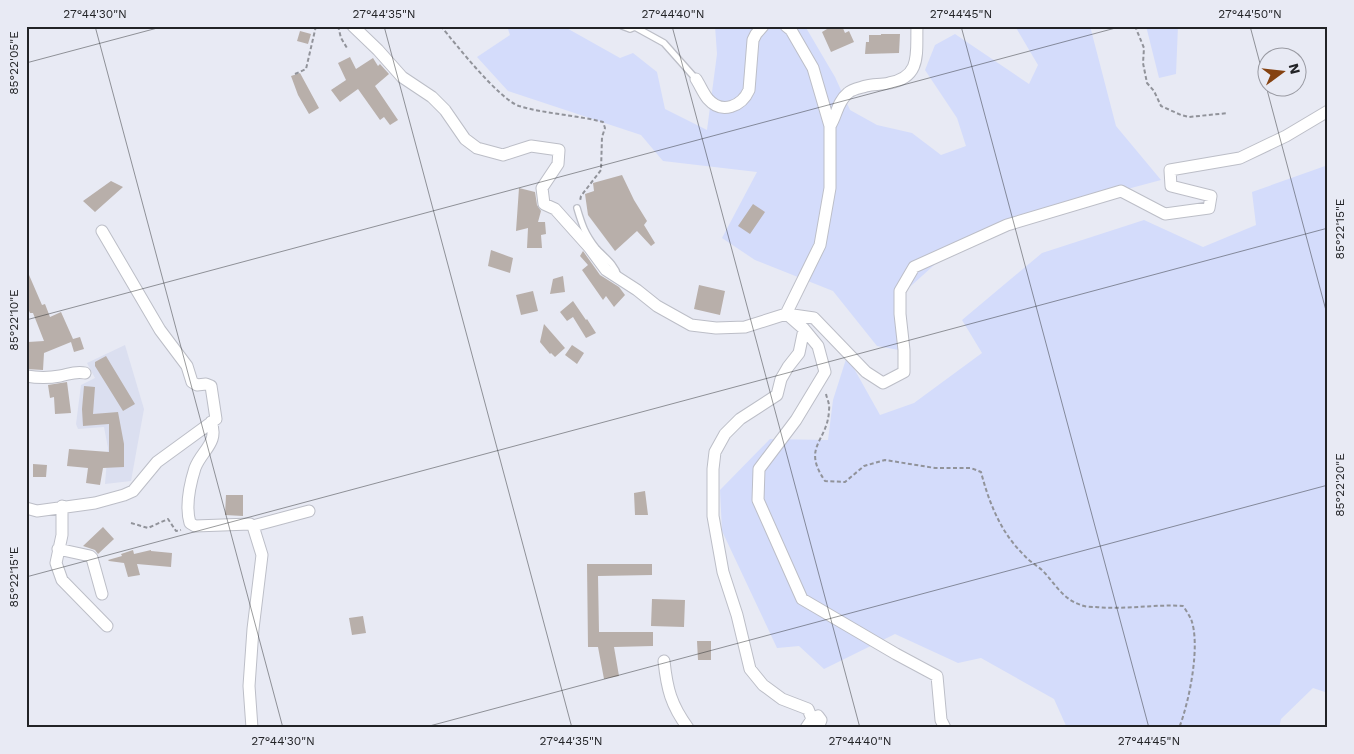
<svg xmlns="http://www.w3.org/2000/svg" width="1354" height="754" font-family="'Work Sans',sans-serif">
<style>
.built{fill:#dbdff0}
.green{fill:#d4dcfb}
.building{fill:#b8afaa}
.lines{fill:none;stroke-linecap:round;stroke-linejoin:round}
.service-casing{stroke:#bcbec7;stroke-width:8}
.minor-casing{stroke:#bcbec7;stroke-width:13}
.path{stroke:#91939a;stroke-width:2;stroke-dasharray:4 2.5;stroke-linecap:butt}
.service{stroke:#fff;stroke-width:5.5}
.minor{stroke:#fff;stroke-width:11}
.ticks{fill:none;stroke:#222326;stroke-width:1;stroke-opacity:0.45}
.neatline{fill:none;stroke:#222326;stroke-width:2}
.ticks-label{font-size:12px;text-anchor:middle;fill:#222326}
</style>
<rect width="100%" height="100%" fill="#e8eaf4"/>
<path class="built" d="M 125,345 L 144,409 L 131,481 L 105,484 L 108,448 L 104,427 L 78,429 L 76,424 L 81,385 L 95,378 L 87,363 Z"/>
<path class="green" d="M 507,26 L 563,26 L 620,58 L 633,53 L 657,72 L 665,109 L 707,130 L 717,54 L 715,26 L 805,26 L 835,77 L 850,110 L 877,125 L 912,133 L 941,155 L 966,146 L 957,118 L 925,70 L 935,45 L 955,34 L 1029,84 L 1038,65 L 1015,26 L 1090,26 L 1116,126 L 1161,180 L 1023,217 L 943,257 L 902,294 L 899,350 L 877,346 L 833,291 L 755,260 L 722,238 L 757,172 L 663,161 L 641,135 L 508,91 L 477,57 L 510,35 Z
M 1146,26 L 1178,26 L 1176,74 L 1159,78 Z
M 1328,165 L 1328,693 L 1313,688 L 1281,719 L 1279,728 L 1067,728 L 1054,699 L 981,658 L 958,663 L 895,634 L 824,669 L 799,646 L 777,648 L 722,531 L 720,490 L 770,439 L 828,440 L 833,400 L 847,356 L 880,415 L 914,403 L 982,353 L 962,320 L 1042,253 L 1144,220 L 1203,247 L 1256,225 L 1252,192 Z"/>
<path class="building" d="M 832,26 L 842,26 L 845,33 L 849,31 L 854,42 L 831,52 L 822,32 Z
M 300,31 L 311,34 L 308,44 L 297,41 Z
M 881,34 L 900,34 L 899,53 L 865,54 L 866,42 L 869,42 L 869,35 L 881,35 Z
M 350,57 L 356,69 L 373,58 L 378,66 L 380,64 L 389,74 L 375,86 L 398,120 L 390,125 L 384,117 L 380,120 L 358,89 L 340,102 L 331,90 L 346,80 L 338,63 Z
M 300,73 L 319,108 L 309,114 L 298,95 L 291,76 Z
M 622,175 L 634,200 L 647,221 L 644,225 L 655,243 L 651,246 L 637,231 L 615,251 L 588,215 L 585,194 L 594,191 L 593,183 Z
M 111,181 L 123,187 L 95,212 L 83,201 Z
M 519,188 L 535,192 L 537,205 L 541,211 L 538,222 L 545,222 L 546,234 L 541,235 L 542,248 L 527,248 L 528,228 L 516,231 Z
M 753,204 L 765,212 L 750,234 L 738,226 Z
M 491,250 L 513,258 L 510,273 L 488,266 Z
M 583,251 L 600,275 L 619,287 L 625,295 L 614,307 L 606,296 L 603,300 L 582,270 L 588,265 L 580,256 Z
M 26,268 L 42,305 L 45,304 L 50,317 L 61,312 L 73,339 L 80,337 L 84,349 L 74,352 L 71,342 L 44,353 L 43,370 L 26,369 L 28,342 L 44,341 L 33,313 L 30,313 L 26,304 Z
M 563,276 L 565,292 L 550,294 L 553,279 Z
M 699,285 L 725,291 L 720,315 L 694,309 Z
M 533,291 L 538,311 L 521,315 L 516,295 Z
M 573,301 L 586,320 L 587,319 L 596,333 L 586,338 L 573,317 L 567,321 L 560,312 Z
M 544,324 L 565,348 L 555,357 L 551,353 L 550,354 L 540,342 Z
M 572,345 L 584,353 L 577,364 L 565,355 Z
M 106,356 L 135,404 L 123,411 L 95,366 L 95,362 Z
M 67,382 L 71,413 L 55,414 L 54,397 L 50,398 L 48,385 Z
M 84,386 L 95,387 L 93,414 L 118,412 L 124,444 L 124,467 L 103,468 L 100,485 L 86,483 L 88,468 L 67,466 L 69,449 L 109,452 L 109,424 L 83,426 L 82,409 Z
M 33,464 L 47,465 L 46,477 L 33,477 Z
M 645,491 L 648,515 L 635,515 L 634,493 Z
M 226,495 L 243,495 L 243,516 L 225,515 Z
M 103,527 L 114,539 L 98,554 L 95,550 L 83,546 Z
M 133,550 L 134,554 L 151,550 L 151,551 L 172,553 L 171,567 L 137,564 L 140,575 L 128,577 L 124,563 L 109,561 L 108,560 L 122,556 L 121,554 Z
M 587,564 L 652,564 L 652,575 L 598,576 L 599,632 L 653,632 L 653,646 L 614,647 L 619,676 L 604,679 L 598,647 L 588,647 Z
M 652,599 L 685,600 L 684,627 L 651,626 Z
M 363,616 L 366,633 L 352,635 L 349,618 Z
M 697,641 L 711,641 L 711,660 L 698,660 Z"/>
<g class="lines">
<defs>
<path id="service" d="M 622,26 L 630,29 L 635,27 L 664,43 L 696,79
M 577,208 C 582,225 585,234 596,248 C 604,257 615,264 618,276"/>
<path id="minor" d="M 353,26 L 378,50 L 402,77 L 432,97 L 445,110 L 465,139 L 477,148 L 503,155 L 531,146 L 559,150 L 558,164 L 542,188 L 544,204 L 555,209 L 589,247 L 606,270 L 637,290 L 657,306 L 691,325 L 716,328 L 745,327 L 786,314 L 814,318 L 866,372 L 883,383 L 904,372 L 904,350 L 900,314 L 900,291 L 914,267 L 1007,225 L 1121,191 L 1165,214 L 1209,208 L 1211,196 L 1171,186 L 1170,170 L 1240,158 L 1286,136 L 1328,111
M 786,26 L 791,30 L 813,68 L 830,126 L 830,188 L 820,245 L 786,314
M 696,79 C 700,85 703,93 708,99 C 722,115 742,106 749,90 L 753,40 L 756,34 L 763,26
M 830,126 C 837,115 837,102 848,93 C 852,89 860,88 866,86 C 873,84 881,85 889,83 C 922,77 916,53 917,26
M 788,315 L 804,329 L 818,346 L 825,372 L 796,420 L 759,469 L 758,500 L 802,599 L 896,654 L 937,676 L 941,720 L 945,728
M 804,329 L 799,353 L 788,367 L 781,379 L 777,395 L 740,419 L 725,434 L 715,452 L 713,469 L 713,516 L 723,572 L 737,615 L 750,669 L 763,685 L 782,699 L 808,709 L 812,719 L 806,728
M 26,376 C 38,378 49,378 60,376 C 70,374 75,371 85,373
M 211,422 C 219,443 202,450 195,468 C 190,484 185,506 190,523 L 195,526 L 250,524 L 253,526 L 309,511
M 62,506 L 62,535 L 56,563 L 62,580 L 107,626
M 26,508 L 37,511 L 95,503 L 124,495 L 133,491 L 157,462 L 216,419 L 211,386 L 206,384 L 197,385 L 192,382 L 187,366 L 160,330 L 102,231
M 58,549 L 90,556 L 92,558 L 102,594
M 664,661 C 667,689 671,705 688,728
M 812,719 L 818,716 L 821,720 L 818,728
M 252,728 L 249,686 L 253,629 L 262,555 L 253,526"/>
</defs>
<use href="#service" class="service-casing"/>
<use href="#minor" class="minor-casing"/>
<path class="path" d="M 338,26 L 341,38 L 347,48
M 441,26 C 456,45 499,99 519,106 C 546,114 576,115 603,122 L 605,128 L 602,137 L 601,170 L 581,196 L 580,201
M 1135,26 L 1144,48 L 1143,63 L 1147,83 L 1154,91 L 1161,106 L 1181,115 L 1189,117 L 1228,113
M 295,74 L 306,69 L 316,26
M 826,394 C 827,399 830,404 829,410 C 828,442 801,446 825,481 L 845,482 L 864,466 L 885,460 L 935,468 L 971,468 L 981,472 C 989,503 1001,533 1024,555 C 1029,561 1036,565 1042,570 C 1055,583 1062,599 1081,605 C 1085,607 1091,607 1096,607 C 1125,610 1154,604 1183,606 C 1186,610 1189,615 1191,619 C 1201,645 1189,703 1179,728
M 131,523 L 148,528 L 168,519 L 176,531 L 181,530"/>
<use href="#service" class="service"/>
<use href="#minor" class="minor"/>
</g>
<path class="ticks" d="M 95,26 L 283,728M 384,26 L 572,728M 672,26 L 860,728M 961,26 L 1149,728M 1250,26 L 1328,318M 26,63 L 165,26M 26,320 L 1123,26M 26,577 L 1328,228M 422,728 L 1328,485"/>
<rect width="1354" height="754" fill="none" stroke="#e8eaf4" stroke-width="55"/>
<g transform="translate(1282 72) rotate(75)"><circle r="24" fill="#e8eaf4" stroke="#999aa2"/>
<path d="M0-4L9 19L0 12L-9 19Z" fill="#854211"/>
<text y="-8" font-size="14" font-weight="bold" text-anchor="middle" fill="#222326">N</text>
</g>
<rect x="28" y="28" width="1298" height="698" class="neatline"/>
<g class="ticks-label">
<text x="95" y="18">27°44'30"N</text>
<text x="384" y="18">27°44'35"N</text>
<text x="673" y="18">27°44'40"N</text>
<text x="961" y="18">27°44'45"N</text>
<text x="1250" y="18">27°44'50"N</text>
<text transform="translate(14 63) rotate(-90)" y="4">85°22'05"E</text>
<text transform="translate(1340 229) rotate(-90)" y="4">85°22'15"E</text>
<text transform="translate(14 320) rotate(-90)" y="4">85°22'10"E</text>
<text transform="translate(1340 485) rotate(-90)" y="4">85°22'20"E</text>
<text transform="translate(14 577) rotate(-90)" y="4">85°22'15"E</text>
<text x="283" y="745">27°44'30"N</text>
<text x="571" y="745">27°44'35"N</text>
<text x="860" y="745">27°44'40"N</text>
<text x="1149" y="745">27°44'45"N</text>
</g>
</svg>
